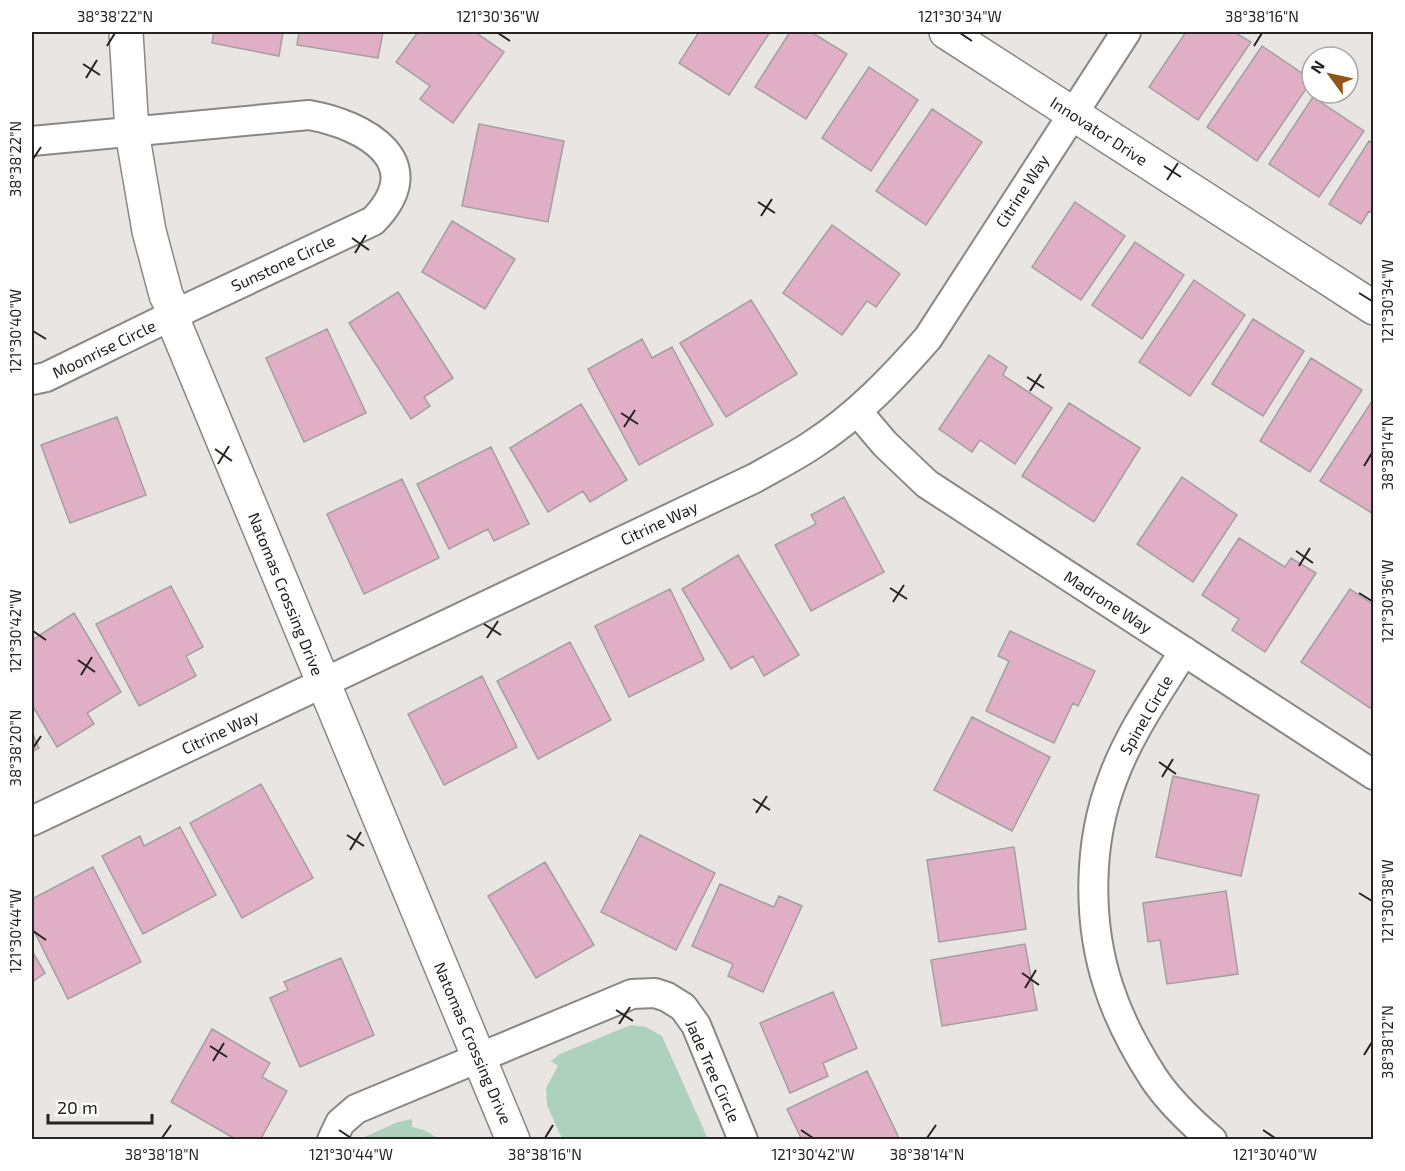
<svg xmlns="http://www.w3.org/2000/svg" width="1405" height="1171" font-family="'Exo 2',sans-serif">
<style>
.green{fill:#aed1be}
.building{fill:#e1afc5;stroke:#a39fa0;stroke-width:1.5}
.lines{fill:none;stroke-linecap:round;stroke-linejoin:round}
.minor-casing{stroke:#8a8885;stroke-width:32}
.tertiary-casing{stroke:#8a8885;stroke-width:36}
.minor{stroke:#fff;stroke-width:28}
.tertiary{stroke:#fff;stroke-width:33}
.ticks{fill:none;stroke:#252423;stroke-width:2}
.labels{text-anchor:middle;stroke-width:4.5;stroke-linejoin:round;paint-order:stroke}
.street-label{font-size:16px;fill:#252423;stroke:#fff}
.neatline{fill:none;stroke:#252423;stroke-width:2}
.ticks-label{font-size:15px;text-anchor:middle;fill:#252423}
</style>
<rect width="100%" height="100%" fill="#e8e5e2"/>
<path class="green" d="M 631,1025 L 646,1027 L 662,1036 L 708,1139 L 562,1139 L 547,1105 L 546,1088 L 558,1066 L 551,1061 L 560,1054 Z
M 412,1119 L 412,1127 L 424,1130 L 439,1139 L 360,1139 L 398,1122 Z"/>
<path class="building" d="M 214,32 L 283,32 L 279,56 L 212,43 Z
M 299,32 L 383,32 L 378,58 L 297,45 Z
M 418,32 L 475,32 L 504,52 L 453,123 L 420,99 L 430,86 L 396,62 Z
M 699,32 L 770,32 L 729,95 L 679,63 Z
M 790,32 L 811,32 L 847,54 L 806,119 L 755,87 Z
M 1186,32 L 1234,32 L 1251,42 L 1198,120 L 1149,87 Z
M 1262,46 L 1312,80 L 1257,161 L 1207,127 Z
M 869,67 L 918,100 L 871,171 L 822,138 Z
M 1313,97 L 1364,131 L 1319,197 L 1269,164 Z
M 932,109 L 982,142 L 926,225 L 876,191 Z
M 479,124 L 564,141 L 548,222 L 462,206 Z
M 1369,141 L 1374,144 L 1374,214 L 1369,211 L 1361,224 L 1329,204 Z
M 1075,202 L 1125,236 L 1081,300 L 1032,267 Z
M 452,221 L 515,259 L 485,309 L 422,272 Z
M 832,225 L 900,274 L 876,307 L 867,301 L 842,335 L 783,293 Z
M 1135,242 L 1184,275 L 1142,339 L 1092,305 Z
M 1194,280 L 1245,315 L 1190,396 L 1139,362 Z
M 398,292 L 453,378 L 424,397 L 430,406 L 411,419 L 349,323 Z
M 751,300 L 797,374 L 726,417 L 680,343 Z
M 1253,319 L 1304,351 L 1263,416 L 1212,384 Z
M 327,329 L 366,413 L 304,442 L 266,358 Z
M 642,339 L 652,358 L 672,347 L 713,425 L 639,465 L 588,369 Z
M 989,355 L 1007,367 L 1003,375 L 1052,408 L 1015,464 L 980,440 L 972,452 L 939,429 Z
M 1311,358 L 1362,390 L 1310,472 L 1260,441 Z
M 1374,398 L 1374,511 L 1372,513 L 1320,481 Z
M 1069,403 L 1140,448 L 1094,522 L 1022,476 Z
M 581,404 L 627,480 L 590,502 L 583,491 L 548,512 L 510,448 Z
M 117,417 L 146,495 L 70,523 L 41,445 Z
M 491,447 L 529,524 L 494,541 L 488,529 L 449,549 L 417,484 Z
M 1182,477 L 1237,515 L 1193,582 L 1137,544 Z
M 402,479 L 439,558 L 364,594 L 327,514 Z
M 844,497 L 884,572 L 811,611 L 775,545 L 816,524 L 811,515 Z
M 1239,538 L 1285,567 L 1291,558 L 1316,573 L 1265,652 L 1232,630 L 1239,619 L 1202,595 Z
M 738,555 L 799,655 L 764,676 L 753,656 L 731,669 L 682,589 Z
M 171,586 L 203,647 L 186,656 L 196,676 L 139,706 L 96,624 Z
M 670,589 L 704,660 L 629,697 L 595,626 Z
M 1350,589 L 1374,605 L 1374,704 L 1370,708 L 1301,662 Z
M 74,613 L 121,692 L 87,713 L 94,724 L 57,747 L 32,705 L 32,640 Z
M 1010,631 L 1095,671 L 1078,706 L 1073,703 L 1054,743 L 986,711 L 1009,661 L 998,656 Z
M 570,642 L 611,720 L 538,759 L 497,681 Z
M 482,676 L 517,747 L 444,785 L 408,714 Z
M 972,717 L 1050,757 L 1012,831 L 934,790 Z
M 32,732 L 39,748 L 32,752 Z
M 1173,776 L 1259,795 L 1241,876 L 1156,857 Z
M 261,784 L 313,878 L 242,918 L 190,823 Z
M 180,827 L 216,895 L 143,934 L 102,856 L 140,836 L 144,846 Z
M 640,835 L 715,873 L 676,950 L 601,912 Z
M 1014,847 L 1026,929 L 939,942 L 927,860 Z
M 545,862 L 594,945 L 536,978 L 488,896 Z
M 93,867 L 141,962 L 68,999 L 32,927 L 32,899 Z
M 720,884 L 774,907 L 779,896 L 802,906 L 763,992 L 728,976 L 733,964 L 692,946 Z
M 1226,891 L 1238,974 L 1167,984 L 1160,940 L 1148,942 L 1143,903 Z
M 1025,944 L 1037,1010 L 942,1026 L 931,960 Z
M 32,951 L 45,973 L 32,982 Z
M 341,958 L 374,1035 L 300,1067 L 270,998 L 288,990 L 284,982 Z
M 833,992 L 857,1048 L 823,1063 L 828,1076 L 790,1093 L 760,1023 Z
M 212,1029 L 270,1063 L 262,1077 L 287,1091 L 260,1140 L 237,1140 L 171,1102 Z
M 867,1071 L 900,1140 L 802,1140 L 787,1109 Z"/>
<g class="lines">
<defs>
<path id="minor" d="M 32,141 L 309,115 C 365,125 431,162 373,221 L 175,314 L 46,377 L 32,380
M 857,411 L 885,444 L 927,484 L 1374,775
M 1184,651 C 1158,693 1130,732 1113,778 C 1088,842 1087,922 1109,988 C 1119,1019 1135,1049 1153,1077 C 1168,1100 1191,1122 1212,1140
M 32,821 L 755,478 C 774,467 794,457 812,445 C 857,416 893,378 928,338 L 1126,32
M 332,1140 L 340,1123 L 356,1109 L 632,994 L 655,993 L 667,997 L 683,1007 L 696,1025 L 743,1140"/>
<path id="tertiary" d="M 126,32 L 132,132 L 149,231 L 166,295 L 175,314 L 176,327 L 513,1140
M 946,32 L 1374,308"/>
</defs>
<use href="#minor" class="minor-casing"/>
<use href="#tertiary" class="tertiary-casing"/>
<use href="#minor" class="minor"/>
<use href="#tertiary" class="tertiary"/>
</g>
<path class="ticks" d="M 498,33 L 510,41M 960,33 L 972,41M 107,46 L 115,33M 1254,46 L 1262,33M 83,64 L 100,75M 86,78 L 97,60M 33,159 L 41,147M 1164,166 L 1181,177M 1167,180 L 1178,163M 758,202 L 775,213M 761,216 L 772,199M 352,238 L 369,250M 355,253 L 366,235M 1359,293 L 1372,301M 33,331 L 46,339M 1027,377 L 1044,388M 1030,391 L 1041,374M 621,413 L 638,424M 624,427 L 635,410M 215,449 L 232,461M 218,464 L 229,446M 1364,466 L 1372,453M 1296,551 L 1313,563M 1299,566 L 1310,548M 890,588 L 907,599M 1359,593 L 1372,601M 893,602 L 904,585M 484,624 L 501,635M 33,631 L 46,640M 487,638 L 498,621M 78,660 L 95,672M 81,675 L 92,657M 33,748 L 41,736M 1159,762 L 1176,774M 1162,777 L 1173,759M 753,799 L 770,810M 756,813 L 767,796M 347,835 L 364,846M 350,850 L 361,832M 1359,893 L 1372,901M 33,931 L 46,940M 1022,973 L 1039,985M 1025,988 L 1036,970M 616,1010 L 633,1021M 619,1024 L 630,1007M 210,1046 L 227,1057M 1364,1055 L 1372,1042M 213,1061 L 224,1043M 339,1130 L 351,1138M 801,1130 L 813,1138M 1263,1130 L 1275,1138M 162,1138 L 171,1125M 545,1138 L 553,1125M 927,1138 L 936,1125"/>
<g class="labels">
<g class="street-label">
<text transform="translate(1099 131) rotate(33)" y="6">Innovator Drive</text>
<text transform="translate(1022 191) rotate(-57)" y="6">Citrine Way</text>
<text transform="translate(283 263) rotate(-25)" y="6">Sunstone Circle</text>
<text transform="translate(104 349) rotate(-26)" y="6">Moonrise Circle</text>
<text transform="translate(659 523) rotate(-25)" y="6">Citrine Way</text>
<text transform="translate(286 594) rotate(68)" y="6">Natomas Crossing Drive</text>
<text transform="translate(1108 602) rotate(33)" y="6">Madrone Way</text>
<text transform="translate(1146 715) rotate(-60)" y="6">Spinel Circle</text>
<text transform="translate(220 732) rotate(-25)" y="6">Citrine Way</text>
<text transform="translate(473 1043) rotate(67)" y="6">Natomas Crossing Drive</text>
<text transform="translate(713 1071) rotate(66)" y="6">Jade Tree Circle</text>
</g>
</g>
<rect width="1405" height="1171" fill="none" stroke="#ffffff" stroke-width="66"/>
<g transform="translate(1330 75) rotate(303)"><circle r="28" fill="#ffffff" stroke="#a8a7a7" stroke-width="1.5"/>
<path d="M0-4.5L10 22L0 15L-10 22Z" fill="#925418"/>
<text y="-9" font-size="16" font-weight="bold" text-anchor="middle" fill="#252423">N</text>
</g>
<path d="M48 1114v9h104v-9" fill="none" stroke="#252423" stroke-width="3"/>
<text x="57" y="1114" font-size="18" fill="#252423" stroke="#ffffff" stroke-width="4.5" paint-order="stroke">20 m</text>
<rect x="33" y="33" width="1339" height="1105" class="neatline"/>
<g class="ticks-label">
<text x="115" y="22">38°38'22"N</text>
<text x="498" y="22">121°30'36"W</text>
<text x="960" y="22">121°30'34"W</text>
<text x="1262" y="22">38°38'16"N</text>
<text transform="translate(16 159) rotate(-90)" y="5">38°38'22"N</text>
<text transform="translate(1388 301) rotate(-90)" y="5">121°30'34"W</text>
<text transform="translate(16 331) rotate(-90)" y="5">121°30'40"W</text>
<text transform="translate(1388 453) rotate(-90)" y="5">38°38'14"N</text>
<text transform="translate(1388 601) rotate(-90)" y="5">121°30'36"W</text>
<text transform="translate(16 631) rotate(-90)" y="5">121°30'42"W</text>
<text transform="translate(16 748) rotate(-90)" y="5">38°38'20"N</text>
<text transform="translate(1388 901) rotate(-90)" y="5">121°30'38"W</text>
<text transform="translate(16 931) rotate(-90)" y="5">121°30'44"W</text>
<text transform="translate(1388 1042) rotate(-90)" y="5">38°38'12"N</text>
<text x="162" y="1160">38°38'18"N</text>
<text x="351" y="1160">121°30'44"W</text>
<text x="545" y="1160">38°38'16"N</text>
<text x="813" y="1160">121°30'42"W</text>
<text x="927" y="1160">38°38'14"N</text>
<text x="1275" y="1160">121°30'40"W</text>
</g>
</svg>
